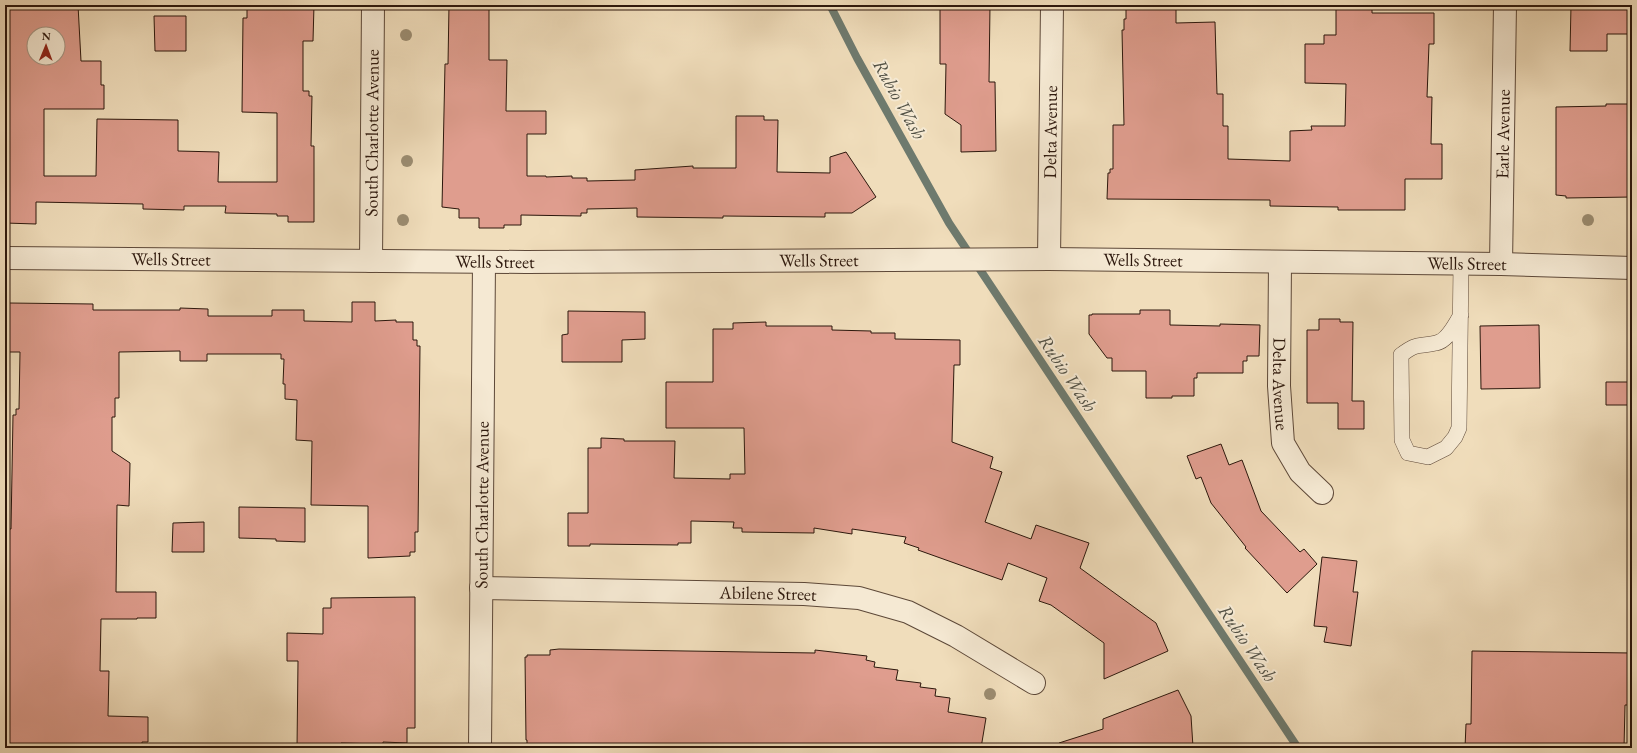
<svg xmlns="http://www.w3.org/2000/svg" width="1637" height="753" font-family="'EB Garamond',serif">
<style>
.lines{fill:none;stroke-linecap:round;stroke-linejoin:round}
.stream{stroke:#6e7a6e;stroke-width:8}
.building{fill:#df9d8e;stroke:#2c170c;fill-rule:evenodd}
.lane-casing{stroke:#5d4838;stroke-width:16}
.street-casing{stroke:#5d4838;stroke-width:24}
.lane{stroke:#f5e9d3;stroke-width:15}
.street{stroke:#f5e9d3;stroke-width:22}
.tree{fill:#9b8c71}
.labels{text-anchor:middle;stroke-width:4;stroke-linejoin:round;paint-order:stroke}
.street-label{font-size:18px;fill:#2c170c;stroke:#f5e9d3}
.water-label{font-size:19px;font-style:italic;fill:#525145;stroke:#f5e9d3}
</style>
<rect width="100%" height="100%" fill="#f0ddbb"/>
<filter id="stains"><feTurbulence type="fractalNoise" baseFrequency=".005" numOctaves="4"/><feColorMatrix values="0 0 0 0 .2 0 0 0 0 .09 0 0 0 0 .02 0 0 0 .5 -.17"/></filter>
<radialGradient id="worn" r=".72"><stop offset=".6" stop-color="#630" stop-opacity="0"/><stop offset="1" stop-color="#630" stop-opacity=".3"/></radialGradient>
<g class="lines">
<path class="stream" d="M 830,5 L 857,58 L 949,223 L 1298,748"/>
</g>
<path class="building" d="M 5,5 L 78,5 L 81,61 L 101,61 L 101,85 L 104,85 L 104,109 L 44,109 L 44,176 L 96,176 L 97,119 L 178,120 L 178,151 L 219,152 L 218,182 L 277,182 L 277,113 L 242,112 L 243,18 L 247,18 L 247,5 L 314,5 L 313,41 L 303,41 L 303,91 L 309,91 L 309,96 L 312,96 L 311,146 L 314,146 L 314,222 L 288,222 L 288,216 L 277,216 L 277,214 L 225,213 L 226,206 L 184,206 L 184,210 L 143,209 L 143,204 L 36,202 L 36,224 L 5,223 ZM 34,34 L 58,34 L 58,58 L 34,58 Z
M 449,5 L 489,5 L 489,60 L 507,60 L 506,111 L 546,111 L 546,134 L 527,134 L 527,176 L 546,176 L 546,177 L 572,176 L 572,178 L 587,178 L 587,181 L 635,180 L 635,170 L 693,166 L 693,168 L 736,168 L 736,116 L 764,116 L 764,120 L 778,120 L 777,172 L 830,173 L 830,157 L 846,152 L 876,197 L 852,213 L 825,213 L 825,217 L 723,216 L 723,218 L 637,217 L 637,208 L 587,209 L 587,213 L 581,213 L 581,216 L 521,215 L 521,225 L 504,225 L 504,228 L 479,228 L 479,218 L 459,218 L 459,209 L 442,207 L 445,64 L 448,64 Z
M 940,5 L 990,5 L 989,82 L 995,82 L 996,151 L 961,152 L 961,125 L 945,114 L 946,64 L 940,64 Z
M 1126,5 L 1176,5 L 1176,23 L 1215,22 L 1217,94 L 1223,94 L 1223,126 L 1228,126 L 1228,159 L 1290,161 L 1290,131 L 1312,130 L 1311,126 L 1345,126 L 1346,84 L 1305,83 L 1305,44 L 1324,44 L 1324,35 L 1336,35 L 1336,5 L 1372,5 L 1372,13 L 1434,13 L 1434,44 L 1429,44 L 1427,97 L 1432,97 L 1431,144 L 1442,144 L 1442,179 L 1405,179 L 1405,210 L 1338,210 L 1338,207 L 1270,206 L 1270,200 L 1107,199 L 1108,173 L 1110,173 L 1110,169 L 1113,169 L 1113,125 L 1124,125 L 1122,30 L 1124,30 L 1124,19 L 1126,19 Z
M 1571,6 L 1632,6 L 1632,34 L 1607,34 L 1607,51 L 1570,51 Z
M 154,16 L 186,16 L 186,51 L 155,51 Z
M 1606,104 L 1632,104 L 1632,197 L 1566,198 L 1566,196 L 1556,195 L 1556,107 L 1606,106 Z
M 352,302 L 375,302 L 375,321 L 396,320 L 396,322 L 413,322 L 413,340 L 417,340 L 417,346 L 420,346 L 418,532 L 415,532 L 415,552 L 410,552 L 410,556 L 368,558 L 368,506 L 311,505 L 312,441 L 296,440 L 297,400 L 285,399 L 285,384 L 283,384 L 284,359 L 281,359 L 281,354 L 207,354 L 207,361 L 180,361 L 180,351 L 119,352 L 119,398 L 115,398 L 115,417 L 112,417 L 112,451 L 130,463 L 129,506 L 117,505 L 116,592 L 156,592 L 156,618 L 137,618 L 137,619 L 101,619 L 100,671 L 109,671 L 108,716 L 148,717 L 148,742 L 142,742 L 142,748 L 8,748 L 8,690 L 5,690 L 5,682 L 6,544 L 7,529 L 11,529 L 13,415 L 16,415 L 16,409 L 19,409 L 20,352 L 8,352 L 9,303 L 93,304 L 93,310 L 180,310 L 180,308 L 208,309 L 208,316 L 272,316 L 272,310 L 304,310 L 304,321 L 352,322 Z
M 1140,310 L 1170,310 L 1170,325 L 1220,326 L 1220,324 L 1260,325 L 1259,356 L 1247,356 L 1247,361 L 1243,361 L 1243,373 L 1197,373 L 1197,378 L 1194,378 L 1194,396 L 1172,396 L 1172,398 L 1146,398 L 1146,371 L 1112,371 L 1112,358 L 1107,358 L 1089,334 L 1089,315 L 1092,315 L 1092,314 L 1140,314 Z
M 568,311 L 645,312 L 645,339 L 622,340 L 622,362 L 562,362 L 562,335 L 568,334 Z
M 1319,319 L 1340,319 L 1340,322 L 1353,322 L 1352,401 L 1364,401 L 1364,429 L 1338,429 L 1338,403 L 1307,403 L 1307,330 L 1319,330 Z
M 766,322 L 766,326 L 832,326 L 832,330 L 871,331 L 871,333 L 895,333 L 895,339 L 960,340 L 960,365 L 954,365 L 952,442 L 993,457 L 990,468 L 1002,472 L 985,522 L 1031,539 L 1036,525 L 1089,543 L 1080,568 L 1156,623 L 1168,651 L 1104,679 L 1104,643 L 1051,605 L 1039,601 L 1047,578 L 1008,563 L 1002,580 L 918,550 L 919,548 L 904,543 L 906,537 L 852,529 L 852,534 L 814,528 L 814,533 L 742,532 L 742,528 L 733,528 L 734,522 L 691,521 L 691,543 L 678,543 L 678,545 L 590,544 L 590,546 L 568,546 L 568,513 L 588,513 L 588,448 L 601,448 L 601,438 L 624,439 L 624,441 L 675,441 L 674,478 L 730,479 L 730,474 L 745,474 L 744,428 L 666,428 L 666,382 L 713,382 L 713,329 L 733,329 L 733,323 Z
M 1539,325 L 1540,388 L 1481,389 L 1480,326 Z
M 1606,382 L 1632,382 L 1632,405 L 1606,405 Z
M 1221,444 L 1229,465 L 1242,460 L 1261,511 L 1300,552 L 1304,549 L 1317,564 L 1287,593 L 1245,548 L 1246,547 L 1211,503 L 1201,477 L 1196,479 L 1187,456 Z
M 239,507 L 305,508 L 305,542 L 276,541 L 276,539 L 239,538 Z
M 204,522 L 204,552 L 172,552 L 173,523 Z
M 1322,557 L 1357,561 L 1353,592 L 1358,592 L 1351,646 L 1324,642 L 1327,627 L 1314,626 Z
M 415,597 L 415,728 L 407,728 L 407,743 L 383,742 L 383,744 L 341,743 L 341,748 L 297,748 L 298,661 L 287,661 L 287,633 L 323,634 L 323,608 L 331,608 L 331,598 Z
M 559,649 L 815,653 L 815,650 L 867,656 L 866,660 L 875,662 L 874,667 L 898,670 L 896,680 L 921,683 L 920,687 L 936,689 L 935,696 L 950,698 L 948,712 L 986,718 L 981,748 L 527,747 L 527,740 L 526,740 L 525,657 L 527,657 L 527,655 L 550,655 L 550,650 Z
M 1472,651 L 1632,653 L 1632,705 L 1625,705 L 1624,748 L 1465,748 L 1466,724 L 1471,724 Z
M 1178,690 L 1191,716 L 1193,747 L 1178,748 L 1060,748 L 1059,743 L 1103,729 L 1103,719 Z"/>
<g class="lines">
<defs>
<path id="lane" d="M 1461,315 C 1455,324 1448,341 1436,343 C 1418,347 1418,342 1401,355 L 1402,440 L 1408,453 L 1428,457 L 1446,448 L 1455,437 L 1459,428 L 1461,264"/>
<g id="street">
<path id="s1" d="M 5,258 L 526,262 L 1049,259 L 1501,264 L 1632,268"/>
<path id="s2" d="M 1049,259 L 1052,5"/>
<path id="s3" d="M 371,261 L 373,5"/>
<path id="s4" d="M 1280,262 L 1279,386 L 1283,443 L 1300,472 L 1322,493"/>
<path id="s5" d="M 1501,264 L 1505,5"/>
<path id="s6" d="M 481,588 L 804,594 L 859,598 L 908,612 L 956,636 L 1034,683"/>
<path id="s7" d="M 480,748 L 484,262"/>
</g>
</defs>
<use href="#lane" class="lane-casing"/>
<use href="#street" class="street-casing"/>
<use href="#lane" class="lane"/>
<use href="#street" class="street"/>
</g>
<g class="tree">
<circle cx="406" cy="35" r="6"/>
<circle cx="407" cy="161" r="6"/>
<circle cx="403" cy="220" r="6"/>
<circle cx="1588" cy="220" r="6"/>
<circle cx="990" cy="694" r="6"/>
</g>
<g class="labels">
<g class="street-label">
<text dy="6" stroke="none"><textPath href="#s2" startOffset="127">Delta Avenue</textPath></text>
<text dy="6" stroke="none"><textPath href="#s3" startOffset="128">South Charlotte Avenue</textPath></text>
<text dy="6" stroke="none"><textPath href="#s5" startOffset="130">Earle Avenue</textPath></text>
<text dy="6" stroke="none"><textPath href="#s1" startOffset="166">Wells Street</textPath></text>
<text dy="6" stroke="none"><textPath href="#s1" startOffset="814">Wells Street</textPath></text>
<text dy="6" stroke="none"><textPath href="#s1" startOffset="1138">Wells Street</textPath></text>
<text dy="6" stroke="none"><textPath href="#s1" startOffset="490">Wells Street</textPath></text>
<text dy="6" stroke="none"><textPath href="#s1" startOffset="1462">Wells Street</textPath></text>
<text dy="6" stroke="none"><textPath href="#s4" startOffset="122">Delta Avenue</textPath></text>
<text dy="6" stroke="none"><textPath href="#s7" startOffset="243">South Charlotte Avenue</textPath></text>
<text dy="6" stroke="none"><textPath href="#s6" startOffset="287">Abilene Street</textPath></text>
</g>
<g class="water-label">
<text transform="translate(900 99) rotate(61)" y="7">Rubio Wash</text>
<text transform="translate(1068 373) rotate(56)" y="7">Rubio Wash</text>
<text transform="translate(1248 643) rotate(56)" y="7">Rubio Wash</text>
</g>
</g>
<rect width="1637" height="753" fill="none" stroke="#f0ddbb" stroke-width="20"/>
<rect x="6" y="6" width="1625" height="741" fill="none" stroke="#2c170c" stroke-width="2"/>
<rect x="10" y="10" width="1617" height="733" fill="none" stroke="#2c170c"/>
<g transform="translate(46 46) rotate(1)"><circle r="19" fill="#f5e9d3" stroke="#a59583"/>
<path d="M0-3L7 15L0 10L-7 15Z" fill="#8f2418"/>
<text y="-6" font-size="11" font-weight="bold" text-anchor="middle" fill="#2c170c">N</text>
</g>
<rect width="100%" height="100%" filter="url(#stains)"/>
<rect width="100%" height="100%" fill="url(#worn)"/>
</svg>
